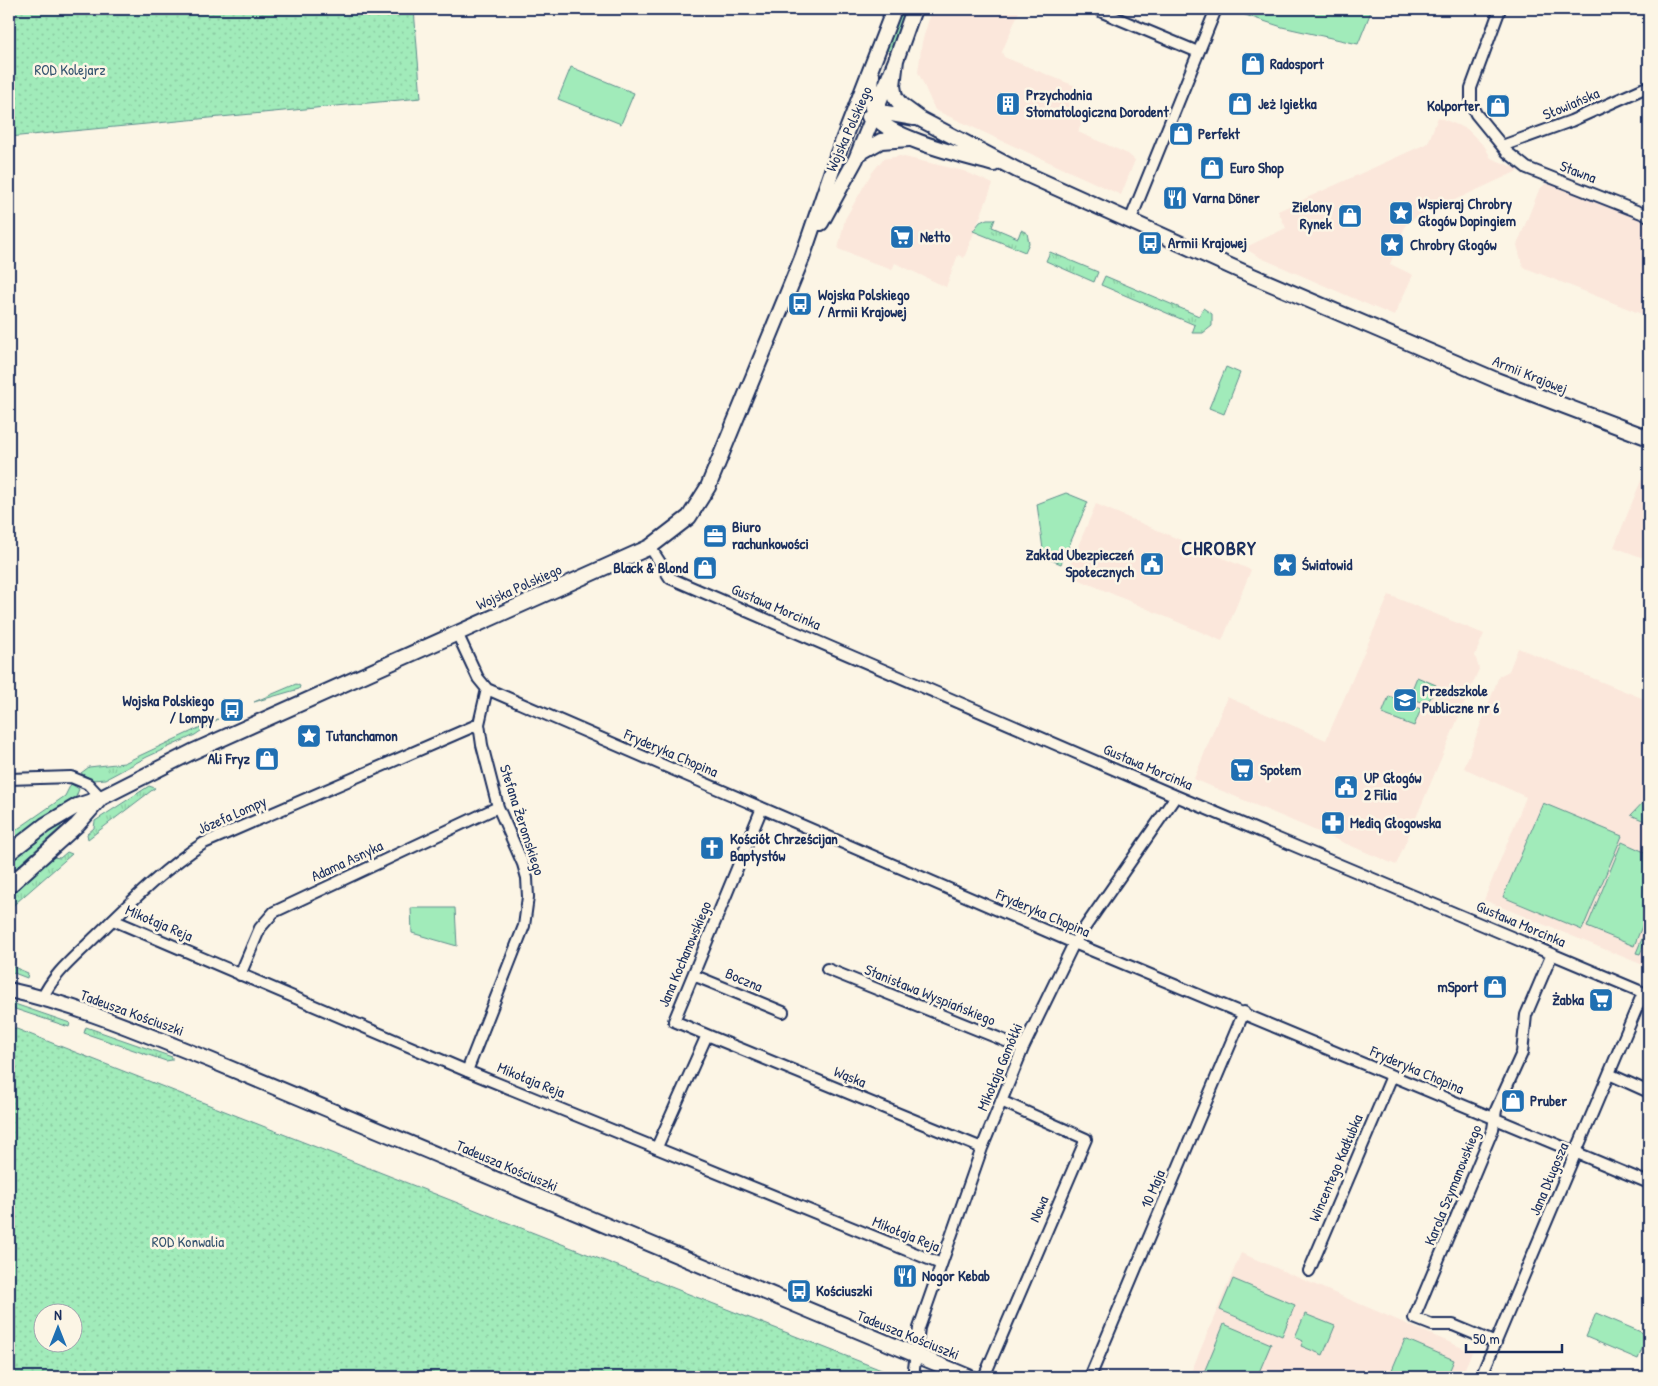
<svg xmlns="http://www.w3.org/2000/svg" width="1658" height="1386" font-family="'Patrick Hand',sans-serif">
<style>
.built{fill:#fbe7db}
.grass{fill:url(#grass-tufts);stroke:#5e8d8c}
.park{fill:#a1ebba;stroke:#5e8d8c}
.garden{fill:url(#garden-dots);stroke:#5e8d8c;fill-rule:evenodd}
.lines{fill:none;stroke-linecap:round;stroke-linejoin:round}
.street-casing{stroke:#1b2f5e;stroke-width:14}
.secondary-casing{stroke:#1b2f5e;stroke-width:18}
.street{stroke:#fcf5e5;stroke-width:10}
.secondary{stroke:#fcf5e5;stroke-width:14}
.labels{text-anchor:middle;stroke-width:5;stroke-linejoin:round;paint-order:stroke}
.poi-label{font-size:15px;font-weight:bold;fill:#1b2f5e;stroke:#fcf5e5;text-anchor:start}
.park-label{font-size:15px;fill:#365570;stroke:#fcf5e5}
.street-label{font-size:15px;fill:#1b2f5e;stroke:#fcf5e5}
.district-label{font-size:20px;font-weight:bold;letter-spacing:1px;fill:#1b2f5e;stroke:#fcf5e5}
</style>
<defs>
<pattern id="grass-tufts" width="24" height="20" patternUnits="userSpaceOnUse" patternTransform="scale(1.25)"><rect width="24" height="20" fill="#a1ebba"/><path d="M3 7l-1-3M5 7V3M7 7l1-3M15 17l-1-3M17 17v-4M19 17l1-3" fill="none" stroke="#8acaa2"/></pattern>
<pattern id="garden-dots" width="8" height="8" patternUnits="userSpaceOnUse" patternTransform="scale(1.25)"><rect width="8" height="8" fill="#a1ebba"/><path d="M2 2h.1M6 6h.1" fill="none" stroke="#8acaa2" stroke-width="1.8" stroke-linecap="round"/></pattern>
</defs>
<rect width="100%" height="100%" fill="#fcf5e5"/>
<filter id="ink" filterUnits="userSpaceOnUse"><feTurbulence type="fractalNoise" baseFrequency=".02" numOctaves="2"/><feDisplacementMap in="SourceGraphic" scale="10" xChannelSelector="R" yChannelSelector="G"/><feConvolveMatrix kernelMatrix="1 2 1 2 8 2 1 2 1" color-interpolation-filters="sRGB"/></filter>
<g filter="url(#ink)">
<path class="built" d="M 932,9 L 1020,9 L 1002,52 L 1004,57 L 1075,86 L 1068,104 L 1086,112 L 1078,132 L 1128,154 L 1135,160 L 1121,195 L 935,110 L 918,72 L 922,42 Z
M 1438,117 L 1467,129 L 1485,147 L 1491,158 L 1520,170 L 1407,222 L 1390,264 L 1413,275 L 1394,316 L 1261,258 L 1244,248 L 1286,228 L 1278,211 L 1428,143 Z
M 900,156 L 964,171 L 993,184 L 964,258 L 958,255 L 946,287 L 895,263 L 892,270 L 838,249 L 845,219 L 871,174 L 883,159 Z
M 1547,182 L 1649,223 L 1649,317 L 1523,267 L 1517,245 L 1539,190 Z
M 1649,461 L 1649,560 L 1614,547 Z
M 1096,504 L 1251,570 L 1222,641 L 1066,574 Z
M 1389,595 L 1484,634 L 1475,655 L 1479,669 L 1396,865 L 1194,779 L 1227,697 L 1326,740 Z
M 1518,648 L 1649,701 L 1648,967 L 1484,900 L 1526,797 L 1464,768 L 1499,676 L 1509,671 Z
M 1241,1253 L 1472,1352 L 1461,1377 L 1189,1377 Z"/>
<path class="grass" d="M 902,9 L 907,9 L 891,52 L 886,50 Z
M 987,219 L 995,219 L 992,227 L 1018,238 L 1021,230 L 1027,233 L 1029,243 L 1025,252 L 973,231 L 980,222 Z
M 1050,252 L 1098,272 L 1094,282 L 1046,261 Z
M 1105,276 L 1199,316 L 1203,308 L 1212,314 L 1212,326 L 1203,333 L 1192,333 L 1195,325 L 1101,285 Z
M 296,684 L 300,686 L 299,689 L 254,702 Z
M 218,719 L 195,735 L 147,757 L 106,779 L 92,780 L 81,773 L 89,767 L 124,763 Z
M 71,784 L 79,789 L 76,797 L 9,843 L 9,835 L 65,796 Z
M 149,786 L 155,788 L 88,839 L 87,834 L 94,828 L 95,821 Z
M 61,825 L 61,827 L 9,874 L 9,861 L 33,842 Z
M 67,852 L 72,854 L 9,909 L 9,897 L 53,857 L 60,858 Z
M 9,965 L 28,973 L 27,978 L 9,971 Z
M 9,1002 L 70,1023 L 69,1027 L 9,1007 Z
M 86,1027 L 172,1057 L 172,1060 L 166,1061 L 84,1033 Z"/>
<path class="park" d="M 1227,9 L 1372,9 L 1358,44 L 1282,27 Z
M 571,67 L 634,93 L 621,124 L 558,99 Z
M 1226,367 L 1240,373 L 1224,414 L 1209,408 Z
M 1066,493 L 1088,502 L 1061,564 L 1044,557 L 1037,504 Z
M 1417,677 L 1436,685 L 1430,699 L 1424,703 L 1409,697 Z
M 1389,696 L 1421,709 L 1414,726 L 1382,714 Z
M 1649,796 L 1649,823 L 1631,815 Z
M 1543,803 L 1622,836 L 1582,930 L 1503,897 Z
M 1622,842 L 1649,854 L 1649,909 L 1634,946 L 1587,927 Z
M 411,908 L 455,908 L 457,946 L 412,933 Z
M 1649,922 L 1649,932 L 1640,954 L 1636,953 Z
M 1233,1279 L 1295,1305 L 1282,1336 L 1220,1310 Z
M 1596,1313 L 1648,1335 L 1638,1359 L 1586,1337 Z
M 1305,1314 L 1335,1326 L 1323,1355 L 1301,1346 L 1303,1341 L 1295,1337 Z
M 1224,1324 L 1271,1344 L 1257,1377 L 1202,1377 Z
M 1405,1339 L 1454,1360 L 1447,1377 L 1389,1377 Z"/>
<path class="garden" d="M 9,9 L 414,9 L 421,98 L 9,137 Z
M 9,1026 L 889,1373 L 894,1377 L 9,1377 ZM 42,1314 L 72,1314 L 72,1344 L 42,1344 Z"/>
<g class="lines">
<defs>
<path id="street" d="M 1500,9 L 1471,88 L 1471,104 L 1476,114 L 1507,152 L 1527,168 L 1649,216
M 1102,12 L 1198,52
M 1502,146 L 1571,121 L 1649,86
M 1130,221 L 1216,9
M 650,547 L 670,578 L 1176,796 L 1649,995
M 457,633 L 478,678 L 487,689 L 1074,943 L 1649,1183
M 9,779 L 71,777 L 88,784 L 101,798
M 113,920 L 467,1071 L 941,1264
M 827,969 L 1023,1048
M 240,975 L 260,928 L 274,912 L 498,807
M 693,975 L 783,1012
M 42,999 C 53,974 75,957 94,938 C 128,905 163,869 204,843 L 479,724
M 707,1035 L 982,1148
M 467,1071 L 524,926 L 528,897 L 527,878 L 523,864 L 498,807 L 482,745 L 479,724 L 487,689
M 1609,1074 L 1649,1092
M 657,1147 L 707,1035 L 674,1021 L 762,808
M 1309,1271 L 1392,1076
M 1496,1343 L 1453,1325 L 1432,1325 L 1414,1318 L 1493,1129 L 1496,1110 L 1522,1053 L 1526,1015 L 1552,954
M 913,1377 L 919,1328 L 982,1148 L 1023,1048 L 1074,943 L 1176,796
M 984,1377 L 1086,1139 L 1001,1101
M 1090,1377 L 1244,1012
M 1481,1377 L 1643,993"/>
<path id="secondary" d="M 896,60 L 893,86 L 895,97 L 901,105 L 920,119 L 1017,170 L 1241,271 L 1496,380 L 1649,438
M 872,75 C 871,87 869,103 874,114 C 885,138 969,157 994,164
M 869,117 L 886,113 L 914,118
M 858,154 L 881,141 L 909,139
M 821,223 L 856,159 L 896,60 L 914,9
M 9,853 L 45,825 L 77,806 L 101,798 L 192,752 L 650,547 L 689,517 L 708,487 L 802,258 L 838,153 L 894,9
M 9,886 L 77,825 L 100,799
M 9,990 C 78,1005 144,1034 210,1060 L 969,1377"/>
</defs>
<use href="#street" class="street-casing"/>
<use href="#secondary" class="secondary-casing"/>
<use href="#street" class="street"/>
<use href="#secondary" class="secondary"/>
</g>
</g>
<defs>
<symbol id="shop-square" viewBox="-11 -11 22 22"><rect x="-9" y="-9" width="18" height="18" rx="4" fill="#1f6fb2" stroke="#fcf5e5"/><path d="M-5-2.5h2.3a2.7 3.5 0 0 1 5.4 0H5L5.5 6h-11ZM-1.5-2.5h3a1.5 2.3 0 0 0-3 0Z" fill="#fff"/></symbol>
<symbol id="building-square" viewBox="-11 -11 22 22"><rect x="-9" y="-9" width="18" height="18" rx="4" fill="#1f6fb2" stroke="#fcf5e5"/><path d="M-4-6H4V6H1V3H-1V6H-4ZM-2.5-4.3h1.7v1.8h-1.7ZM.8-4.3h1.7v1.8H.8ZM-2.5-1h1.7V.8h-1.7ZM.8-1h1.7V.8H.8Z" fill="#fff"/></symbol>
<symbol id="restaurant-square" viewBox="-11 -11 22 22"><rect x="-9" y="-9" width="18" height="18" rx="4" fill="#1f6fb2" stroke="#fcf5e5"/><path d="M-5-6h1v4h1v-4h1v4h1v-4h1v5L-1.5 .5V6h-2V.5L-5-1ZM5-6V6H3V1.5H1.5Q1.5-4 5-6Z" fill="#fff"/></symbol>
<symbol id="sight-square" viewBox="-11 -11 22 22"><rect x="-9" y="-9" width="18" height="18" rx="4" fill="#1f6fb2" stroke="#fcf5e5"/><path d="M0-6L1.8-2.2L6-1.7L2.9 1.2L3.7 5.4L0 3.3L-3.7 5.4L-2.9 1.2L-6-1.7L-1.8-2.2Z" fill="#fff"/></symbol>
<symbol id="supermarket-square" viewBox="-11 -11 22 22"><rect x="-9" y="-9" width="18" height="18" rx="4" fill="#1f6fb2" stroke="#fcf5e5"/><path d="M-6-5.5h2.5l.6 2H6L4.5 2H-2.5L-4.4-4H-6ZM-1.5 3.2a1.3 1.3 0 1 0 .1 0ZM3 3.2a1.3 1.3 0 1 0 .1 0Z" fill="#fff"/></symbol>
<symbol id="bus-square" viewBox="-11 -11 22 22"><rect x="-9" y="-9" width="18" height="18" rx="4" fill="#1f6fb2" stroke="#fcf5e5"/><path d="M-5-6H5V4H4V6H2V4H-2V6H-4V4H-5ZM-3.5-4V0h7V-4ZM-3.5 1.2v1.5H-2V1.2ZM2 1.2v1.5H3.5V1.2Z" fill="#fff"/></symbol>
<symbol id="office-square" viewBox="-11 -11 22 22"><rect x="-9" y="-9" width="18" height="18" rx="4" fill="#1f6fb2" stroke="#fcf5e5"/><path d="M-6-3h4V-5.5h4V-3h4V5H-6ZM-1-4.5V-3h2v-1.5ZM-6 0V1H6V0Z" fill="#fff"/></symbol>
<symbol id="civic-square" viewBox="-11 -11 22 22"><rect x="-9" y="-9" width="18" height="18" rx="4" fill="#1f6fb2" stroke="#fcf5e5"/><path d="M-.6-6.5H3V-4.5H.6V-3L4-1V1h2V6H-6V1h2V-1L-.6-3ZM-1.2 2.5V6h2.4V2.5Z" fill="#fff"/></symbol>
<symbol id="school-square" viewBox="-11 -11 22 22"><rect x="-9" y="-9" width="18" height="18" rx="4" fill="#1f6fb2" stroke="#fcf5e5"/><path d="M0-5L7-2L0 1L-7-2ZM-4 1L0 2.5L4 1V4Q0 6-4 4Z" fill="#fff"/></symbol>
<symbol id="pharmacy-square" viewBox="-11 -11 22 22"><rect x="-9" y="-9" width="18" height="18" rx="4" fill="#1f6fb2" stroke="#fcf5e5"/><path d="M-2-6h4v4h4v4h-4v4h-4v-4h-4v-4h4Z" fill="#fff"/></symbol>
<symbol id="church-square" viewBox="-11 -11 22 22"><rect x="-9" y="-9" width="18" height="18" rx="4" fill="#1f6fb2" stroke="#fcf5e5"/><path d="M-1.2-6h2.4v3.5h3.3v2.4h-3.3V6h-2.4V-.1h-3.3v-2.4h3.3Z" fill="#fff"/></symbol>
</defs>
<g fill-rule="evenodd">
<use href="#shop-square" x="1239" y="50" width="28" height="28"/>
<use href="#building-square" x="994" y="90" width="28" height="28"/>
<use href="#shop-square" x="1226" y="90" width="28" height="28"/>
<use href="#shop-square" x="1484" y="92" width="28" height="28"/>
<use href="#shop-square" x="1167" y="120" width="28" height="28"/>
<use href="#shop-square" x="1198" y="154" width="28" height="28"/>
<use href="#restaurant-square" x="1161" y="184" width="28" height="28"/>
<use href="#sight-square" x="1387" y="199" width="28" height="28"/>
<use href="#shop-square" x="1336" y="202" width="28" height="28"/>
<use href="#supermarket-square" x="888" y="223" width="28" height="28"/>
<use href="#bus-square" x="1136" y="229" width="28" height="28"/>
<use href="#sight-square" x="1378" y="231" width="28" height="28"/>
<use href="#bus-square" x="786" y="290" width="28" height="28"/>
<use href="#office-square" x="701" y="522" width="28" height="28"/>
<use href="#civic-square" x="1138" y="550" width="28" height="28"/>
<use href="#sight-square" x="1271" y="551" width="28" height="28"/>
<use href="#shop-square" x="691" y="554" width="28" height="28"/>
<use href="#school-square" x="1391" y="686" width="28" height="28"/>
<use href="#bus-square" x="218" y="696" width="28" height="28"/>
<use href="#sight-square" x="295" y="722" width="28" height="28"/>
<use href="#shop-square" x="253" y="745" width="28" height="28"/>
<use href="#supermarket-square" x="1228" y="756" width="28" height="28"/>
<use href="#civic-square" x="1332" y="773" width="28" height="28"/>
<use href="#pharmacy-square" x="1319" y="809" width="28" height="28"/>
<use href="#church-square" x="698" y="834" width="28" height="28"/>
<use href="#shop-square" x="1481" y="973" width="28" height="28"/>
<use href="#supermarket-square" x="1587" y="986" width="28" height="28"/>
<use href="#shop-square" x="1499" y="1087" width="28" height="28"/>
<use href="#restaurant-square" x="891" y="1262" width="28" height="28"/>
<use href="#bus-square" x="785" y="1277" width="28" height="28"/>
</g>
<g class="labels">
<g class="poi-label">
<text x="1270" y="69">Radosport</text>
<text x="1026" y="100">Przychodnia<tspan x="1026" dy="17">Stomatologiczna Dorodent</tspan></text>
<text x="1258" y="109">Jeż Igiełka</text>
<text x="1480" y="111" text-anchor="end">Kolporter</text>
<text x="1198" y="139">Perfekt</text>
<text x="1230" y="173">Euro Shop</text>
<text x="1192" y="203">Varna Döner</text>
<text x="1418" y="209">Wspieraj Chrobry<tspan x="1418" dy="17">Głogów Dopingiem</tspan></text>
<text x="1332" y="212" text-anchor="end">Zielony<tspan x="1332" dy="17">Rynek</tspan></text>
<text x="920" y="242">Netto</text>
<text x="1168" y="248">Armii Krajowej</text>
<text x="1410" y="250">Chrobry Głogów</text>
<text x="818" y="300">Wojska Polskiego<tspan x="818" dy="17">/ Armii Krajowej</tspan></text>
<text x="732" y="532">Biuro<tspan x="732" dy="17">rachunkowości</tspan></text>
<text x="1134" y="560" text-anchor="end">Zakład Ubezpieczeń<tspan x="1134" dy="17">Społecznych</tspan></text>
<text x="1302" y="570">Światowid</text>
<text x="688" y="573" text-anchor="end">Black &amp; Blond</text>
<text x="1422" y="696">Przedszkole<tspan x="1422" dy="17">Publiczne nr 6</tspan></text>
<text x="214" y="706" text-anchor="end">Wojska Polskiego<tspan x="214" dy="17">/ Lompy</tspan></text>
<text x="326" y="741">Tutanchamon</text>
<text x="250" y="764" text-anchor="end">Ali Fryz</text>
<text x="1260" y="775">Społem</text>
<text x="1364" y="783">UP Głogów<tspan x="1364" dy="17">2 Filia</tspan></text>
<text x="1350" y="828">Mediq Głogowska</text>
<text x="730" y="844">Kościół Chrześcijan<tspan x="730" dy="17">Baptystów</tspan></text>
<text x="1478" y="992" text-anchor="end">mSport</text>
<text x="1584" y="1005" text-anchor="end">Żabka</text>
<text x="1530" y="1106">Pruber</text>
<text x="922" y="1281">Nogor Kebab</text>
<text x="816" y="1296">Kościuszki</text>
</g>
<g class="park-label">
<text x="70" y="75">ROD Kolejarz</text>
<text x="188" y="1247">ROD Konwalia</text>
</g>
<g class="street-label">
<text transform="translate(1571 104) rotate(-23)" y="5">Słowiańska</text>
<text transform="translate(849 129) rotate(-66)" y="5">Wojska Polskiego</text>
<text transform="translate(1578 172) rotate(21)" y="5">Stawna</text>
<text transform="translate(1530 375) rotate(22)" y="5">Armii Krajowej</text>
<text transform="translate(519 587) rotate(-24)" y="5">Wojska Polskiego</text>
<text transform="translate(776 607) rotate(23)" y="5">Gustawa Morcinka</text>
<text transform="translate(671 753) rotate(23)" y="5">Fryderyka Chopina</text>
<text transform="translate(1148 767) rotate(23)" y="5">Gustawa Morcinka</text>
<text transform="translate(232 815) rotate(-24)" y="5">Józefa Lompy</text>
<text transform="translate(522 820) rotate(72)" y="5">Stefana Żeromskiego</text>
<text transform="translate(347 861) rotate(-25)" y="5">Adama Asnyka</text>
<text transform="translate(1043 913) rotate(23)" y="5">Fryderyka Chopina</text>
<text transform="translate(159 923) rotate(23)" y="5">Mikołaja Reja</text>
<text transform="translate(1521 924) rotate(23)" y="5">Gustawa Morcinka</text>
<text transform="translate(685 954) rotate(-67)" y="5">Jana Kochanowskiego</text>
<text transform="translate(744 980) rotate(23)" y="5">Boczna</text>
<text transform="translate(930 995) rotate(22)" y="5">Stanisława Wyspiańskiego</text>
<text transform="translate(132 1013) rotate(20)" y="5">Tadeusza Kościuszki</text>
<text transform="translate(1000 1067) rotate(-67)" y="5">Mikołaja Gomółki</text>
<text transform="translate(1417 1070) rotate(23)" y="5">Fryderyka Chopina</text>
<text transform="translate(850 1077) rotate(22)" y="5">Wąska</text>
<text transform="translate(531 1080) rotate(22)" y="5">Mikołaja Reja</text>
<text transform="translate(507 1166) rotate(23)" y="5">Tadeusza Kościuszki</text>
<text transform="translate(1336 1168) rotate(-67)" y="5">Wincentego Kadłubka</text>
<text transform="translate(1549 1179) rotate(-67)" y="5">Jana Długosza</text>
<text transform="translate(1453 1185) rotate(-68)" y="5">Karola Szymanowskiego</text>
<text transform="translate(1153 1189) rotate(-67)" y="5">10 Maja</text>
<text transform="translate(1039 1209) rotate(-67)" y="5">Nowa</text>
<text transform="translate(906 1234) rotate(22)" y="5">Mikołaja Reja</text>
<text transform="translate(908 1335) rotate(22)" y="5">Tadeusza Kościuszki</text>
</g>
<g class="district-label">
<text x="1219" y="555">CHROBRY</text>
</g>
</g>
<rect width="1658" height="1386" fill="none" stroke="#fcf5e5" stroke-width="30"/>
<rect x="15" y="15" width="1628" height="1356" fill="none" stroke="#1b2f5e" stroke-width="2" filter="url(#ink)"/>
<g transform="translate(58 1328)"><circle r="24" fill="#fcf5e5" stroke="#a2a6af"/>
<path d="M0-4L9 19L0 12L-9 19Z" fill="#1f6fb2"/>
<text y="-8" font-size="14" font-weight="bold" text-anchor="middle" fill="#1b2f5e">N</text>
</g>
<path d="M1466 1344v8h96v-8" fill="none" stroke="#1b2f5e" stroke-width="2.5"/>
<text x="1473" y="1344" font-size="15" fill="#1b2f5e" stroke="#fcf5e5" stroke-width="4" paint-order="stroke">50 m</text>
</svg>
